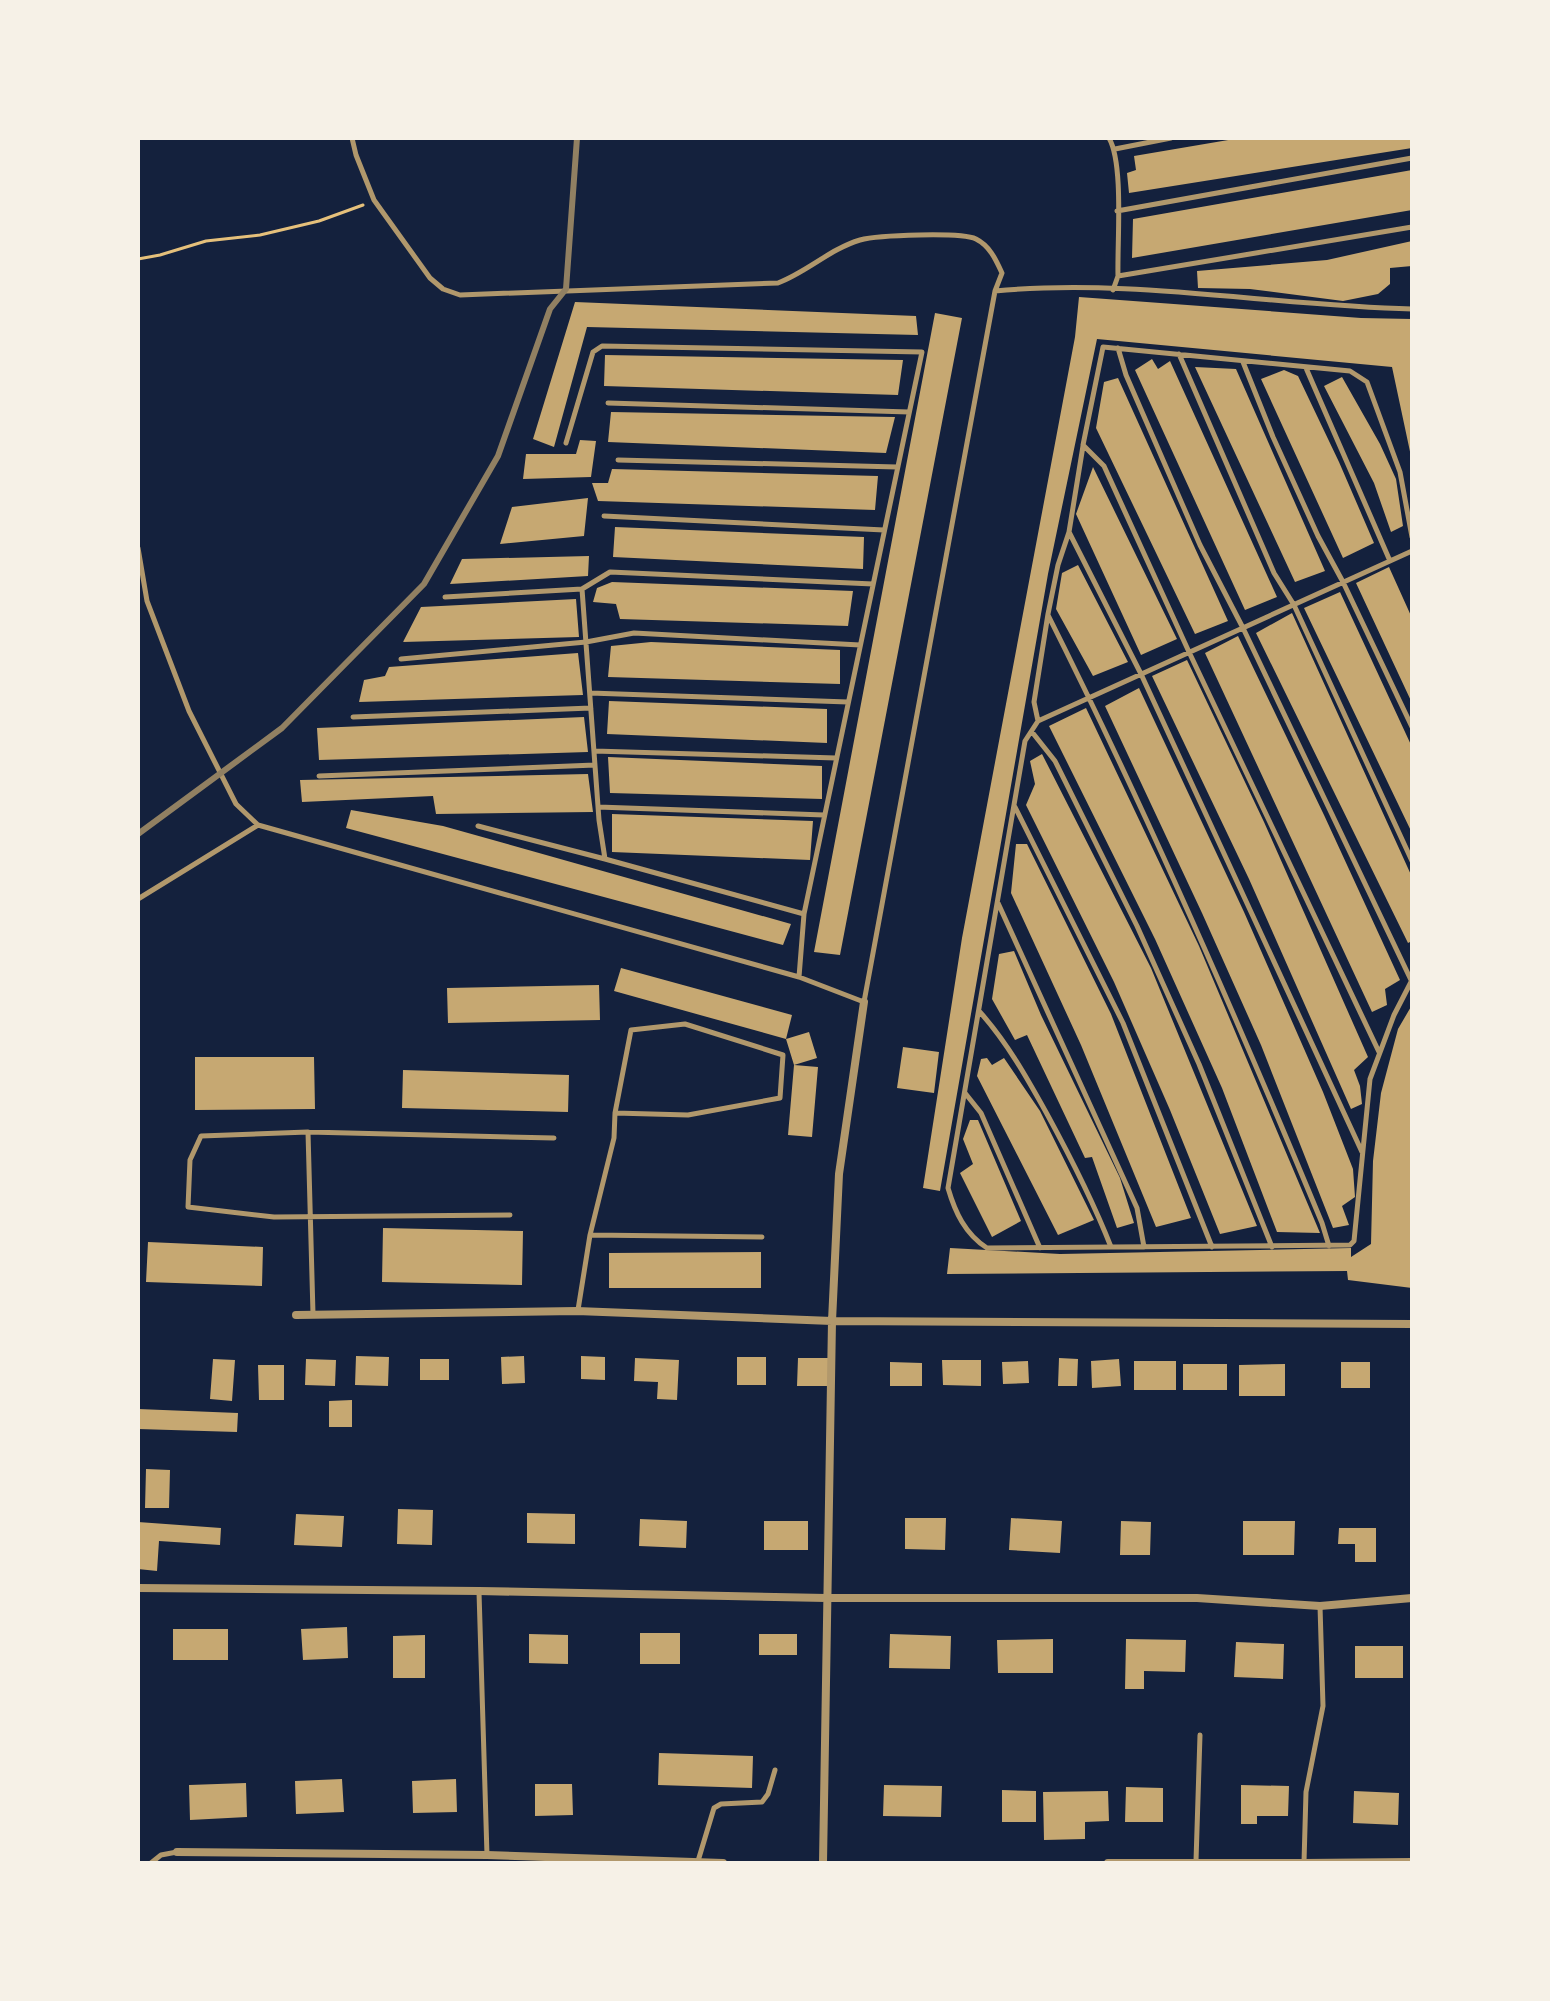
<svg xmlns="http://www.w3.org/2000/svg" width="1550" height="2001" font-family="Mulish,sans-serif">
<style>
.building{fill:#c6a872}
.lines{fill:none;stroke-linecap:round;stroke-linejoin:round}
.path{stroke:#e5c07b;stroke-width:3}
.service{stroke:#b1986c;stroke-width:5}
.minor{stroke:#b1986c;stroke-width:8}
.rail{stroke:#918062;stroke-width:6}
</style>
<rect width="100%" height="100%" fill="#14213d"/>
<path class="building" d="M 1240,138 L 1412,138 L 1412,148 L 1129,193 L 1127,173 L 1136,170 L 1134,156 Z
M 1412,170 L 1412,210 L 1132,258 L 1133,219 Z
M 1412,241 L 1412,266 L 1390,268 L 1390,284 L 1378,294 L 1343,301 L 1250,289 L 1198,288 L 1197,271 L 1327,260 Z
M 1079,297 L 1361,318 L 1412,319 L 1412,461 L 1392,367 L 1097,339 L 1048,574 L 940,1191 L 923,1188 L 962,938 L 1075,337 Z
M 575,302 L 916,316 L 918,335 L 587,327 L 554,447 L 533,439 Z
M 935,313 L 962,318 L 840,955 L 814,952 Z
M 605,355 L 903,360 L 898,395 L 604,386 Z
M 1152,359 L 1158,369 L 1170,361 L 1277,597 L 1245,610 L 1135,370 Z
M 1195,367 L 1236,369 L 1325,571 L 1295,582 Z
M 1284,370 L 1298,376 L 1339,462 L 1374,543 L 1343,558 L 1261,379 Z
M 1342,377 L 1380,444 L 1396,479 L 1403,526 L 1391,532 L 1374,483 L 1324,386 Z
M 1118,378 L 1228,621 L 1195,634 L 1096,428 L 1104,382 Z
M 611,412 L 895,417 L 886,453 L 608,442 Z
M 580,440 L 596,441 L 591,477 L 523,479 L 526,454 L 576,454 Z
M 1093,467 L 1177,639 L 1141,655 L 1076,514 Z
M 612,469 L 878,476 L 875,510 L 598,501 L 592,483 L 608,483 Z
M 588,498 L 584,536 L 500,544 L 512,507 Z
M 615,527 L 864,537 L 863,569 L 613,557 Z
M 589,556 L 588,576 L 450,584 L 462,559 Z
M 1078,565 L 1128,662 L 1093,676 L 1056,609 L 1062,573 Z
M 1389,567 L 1412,618 L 1412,703 L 1356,583 Z
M 612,582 L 853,591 L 848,626 L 620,619 L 616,604 L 593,602 L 597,588 Z
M 1340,592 L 1412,747 L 1412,833 L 1304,608 Z
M 576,599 L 579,637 L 403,642 L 421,607 Z
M 1292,613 L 1412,877 L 1412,941 L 1408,943 L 1256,633 Z
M 1238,636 L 1324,815 L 1400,980 L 1385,989 L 1387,1005 L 1372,1012 L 1205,653 Z
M 651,642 L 840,650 L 840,684 L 608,677 L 611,646 Z
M 578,653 L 583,695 L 359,702 L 364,680 L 385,676 L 389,667 Z
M 1187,660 L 1264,822 L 1368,1057 L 1354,1070 L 1360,1086 L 1362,1104 L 1351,1109 L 1249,879 L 1152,676 Z
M 1139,688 L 1244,912 L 1323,1092 L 1353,1169 L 1355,1197 L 1342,1206 L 1349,1225 L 1333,1228 L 1261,1045 L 1202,913 L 1105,706 Z
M 609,701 L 827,709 L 827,743 L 607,734 Z
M 1086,708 L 1199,946 L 1320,1233 L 1277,1232 L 1222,1088 L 1155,939 L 1049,726 Z
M 584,717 L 588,752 L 319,760 L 317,728 Z
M 1042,754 L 1151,968 L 1257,1226 L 1220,1234 L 1170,1110 L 1114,982 L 1026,805 L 1035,784 L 1030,761 Z
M 608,757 L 822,766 L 822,799 L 610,793 Z
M 588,774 L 593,812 L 436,814 L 433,796 L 302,802 L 300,780 Z
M 351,810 L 443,826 L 791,924 L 783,945 L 346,828 Z
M 612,814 L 813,821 L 810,860 L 612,852 Z
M 1016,844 L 1027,844 L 1111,1014 L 1191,1218 L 1156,1227 L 1081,1045 L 1011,893 Z
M 1014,951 L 1041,1015 L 1120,1178 L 1134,1223 L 1117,1228 L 1092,1157 L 1085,1158 L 1027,1035 L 1015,1040 L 992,999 L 999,954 Z
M 621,968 L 792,1015 L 786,1039 L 614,991 Z
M 599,985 L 600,1020 L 448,1023 L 447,988 Z
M 1412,1005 L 1412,1288 L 1348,1280 L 1347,1271 L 947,1274 L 950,1248 L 1060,1254 L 1351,1248 L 1351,1257 L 1371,1244 L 1373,1161 L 1381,1093 L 1398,1029 Z
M 809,1032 L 817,1058 L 794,1065 L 818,1067 L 812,1137 L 788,1135 L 794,1065 L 786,1039 Z
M 903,1047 L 939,1052 L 934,1093 L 897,1088 Z
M 195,1057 L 314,1057 L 315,1109 L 195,1110 Z
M 987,1058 L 992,1065 L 1004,1058 L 1040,1111 L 1094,1220 L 1058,1235 L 977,1076 L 981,1059 Z
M 403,1070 L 569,1075 L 568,1112 L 402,1108 Z
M 970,1120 L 978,1120 L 1021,1221 L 992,1237 L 960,1173 L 973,1164 L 963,1139 Z
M 383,1228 L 523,1231 L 522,1285 L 382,1282 Z
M 148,1242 L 263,1247 L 262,1286 L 146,1282 Z
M 761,1252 L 761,1288 L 609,1288 L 609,1253 Z
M 356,1356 L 389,1357 L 388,1386 L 355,1385 Z
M 524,1356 L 525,1383 L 502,1384 L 501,1357 Z
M 581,1356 L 605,1357 L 605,1380 L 581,1379 Z
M 737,1357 L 766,1357 L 766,1385 L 737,1385 Z
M 635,1358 L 679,1360 L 677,1400 L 657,1399 L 658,1382 L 634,1381 Z
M 798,1358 L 833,1358 L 833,1386 L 797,1386 Z
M 1059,1358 L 1078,1359 L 1077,1386 L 1058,1386 Z
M 213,1359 L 235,1360 L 232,1401 L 210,1399 Z
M 306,1359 L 336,1360 L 335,1386 L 305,1385 Z
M 420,1359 L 449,1359 L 449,1380 L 420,1380 Z
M 1119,1359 L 1121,1386 L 1092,1388 L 1091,1361 Z
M 942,1360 L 981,1360 L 981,1386 L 943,1385 Z
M 1028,1361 L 1029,1383 L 1003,1384 L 1002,1362 Z
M 1134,1361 L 1176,1361 L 1176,1390 L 1134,1390 Z
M 890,1362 L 922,1363 L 922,1386 L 890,1386 Z
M 1341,1362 L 1370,1362 L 1370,1388 L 1341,1388 Z
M 1183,1364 L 1227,1364 L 1227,1390 L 1183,1390 Z
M 1285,1364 L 1285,1396 L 1239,1396 L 1239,1365 Z
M 258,1365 L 284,1365 L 284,1400 L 259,1400 Z
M 352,1400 L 352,1427 L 329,1427 L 329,1401 Z
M 138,1409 L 238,1413 L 237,1432 L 138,1429 Z
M 146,1469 L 170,1470 L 169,1508 L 145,1508 Z
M 398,1509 L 433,1510 L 432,1545 L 397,1544 Z
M 527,1513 L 575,1514 L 575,1544 L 527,1543 Z
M 296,1514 L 344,1516 L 342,1547 L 294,1545 Z
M 905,1518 L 946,1518 L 945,1550 L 905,1549 Z
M 1011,1518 L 1062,1521 L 1060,1553 L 1009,1550 Z
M 640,1519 L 687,1521 L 686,1548 L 639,1546 Z
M 764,1521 L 808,1521 L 808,1550 L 764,1550 Z
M 1121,1521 L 1151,1522 L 1150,1555 L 1120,1555 Z
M 1243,1521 L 1295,1521 L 1294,1555 L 1243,1555 Z
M 138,1522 L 221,1528 L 220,1545 L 159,1541 L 157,1571 L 138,1569 Z
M 1339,1528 L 1376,1528 L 1376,1562 L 1355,1562 L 1355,1544 L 1338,1544 Z
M 347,1627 L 348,1658 L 303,1660 L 301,1629 Z
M 173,1629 L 228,1629 L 228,1660 L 173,1660 Z
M 640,1633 L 680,1633 L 680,1664 L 640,1664 Z
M 529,1634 L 568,1635 L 568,1664 L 529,1663 Z
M 759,1634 L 797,1634 L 797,1655 L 759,1655 Z
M 890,1634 L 951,1636 L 950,1669 L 889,1668 Z
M 425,1635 L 425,1678 L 393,1678 L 393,1636 Z
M 1053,1639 L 1053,1673 L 998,1673 L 997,1640 Z
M 1126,1639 L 1186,1640 L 1185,1672 L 1144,1671 L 1144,1689 L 1125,1689 Z
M 1236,1642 L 1284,1644 L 1283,1679 L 1234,1677 Z
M 1355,1646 L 1403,1646 L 1403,1678 L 1355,1678 Z
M 659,1753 L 753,1756 L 752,1788 L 658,1785 Z
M 342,1779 L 344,1812 L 296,1814 L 295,1781 Z
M 456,1779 L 457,1812 L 413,1813 L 412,1781 Z
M 246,1783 L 247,1817 L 190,1820 L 189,1785 Z
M 535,1784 L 572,1784 L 573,1815 L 535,1816 Z
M 884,1785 L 942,1786 L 941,1817 L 883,1816 Z
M 1241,1785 L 1289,1786 L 1288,1816 L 1257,1816 L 1257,1824 L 1241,1824 Z
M 1126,1787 L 1163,1788 L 1163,1822 L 1125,1822 Z
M 1002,1790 L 1036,1791 L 1036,1822 L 1002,1822 Z
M 1108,1791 L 1109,1821 L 1085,1822 L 1085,1839 L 1044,1840 L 1043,1792 Z
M 1354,1791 L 1399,1793 L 1398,1825 L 1353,1823 Z"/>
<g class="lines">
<path class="path" d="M 138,259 L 160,255 L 206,241 L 260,235 L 319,221 L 363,205"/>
<path class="service" d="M 1109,138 C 1124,164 1117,243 1118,276
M 1115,149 L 1171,138
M 1117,211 L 1412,158
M 1113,290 L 1118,276 L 1412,227
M 995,291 C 1134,278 1273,306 1412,309
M 1118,348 L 1126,375 L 1200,545 L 1243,628 L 1411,980
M 1179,354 L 1274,573 L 1294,605 L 1412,861
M 1243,362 L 1273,437 L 1318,536 L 1343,582 L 1412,727
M 1306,368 L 1390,561
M 608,403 L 909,412
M 566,443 L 593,352 L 602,346 L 922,352 L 804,914 L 799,977
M 618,460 L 897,467
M 604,516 L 884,530
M 1069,532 L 1083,446
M 138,548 L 147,601 L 189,711 L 236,804 L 258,825
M 1412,551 L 1038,721 L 1025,741 L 948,1188 C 955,1212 965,1234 987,1248 L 1350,1245 L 1354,1241 L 1370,1079 L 1394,1015 L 1412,980
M 445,597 L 582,589
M 1048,615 C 1148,814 1237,1018 1322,1223 L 1329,1246
M 401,659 L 586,642 L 634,633 L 860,645
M 590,693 L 848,702
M 353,717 L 591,708
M 1038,721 L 1034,702 L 1048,614 L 1058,565 L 1069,532 L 1141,674 L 1362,1152
M 1032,732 L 1055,761 L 1137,926 L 1199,1064 L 1272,1247
M 594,751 L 836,758
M 319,776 L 595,765
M 598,807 L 824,815
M 1015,807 L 1123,1023 L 1212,1247
M 478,826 L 605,859
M 138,899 L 258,825 L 799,977 L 864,1002 L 995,291 L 1002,273 C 996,260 990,246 976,239 C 961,232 878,235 860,240 C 830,249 807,272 778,283 L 460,295 L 443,289 L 430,278 L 374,200 L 356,155 L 352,138
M 998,903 L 1137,1208 L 1144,1247
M 804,914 L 605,859 L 599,820 L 582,589 L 610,572 L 873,584
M 979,1011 C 1007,1042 1027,1078 1047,1114 C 1071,1158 1093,1201 1111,1247
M 1379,1052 L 1189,652 L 1104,466 L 1083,445 L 1103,347 L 1350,371 L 1367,382 L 1400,472 L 1412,537
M 965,1093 L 981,1113 L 1040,1248
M 308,1132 L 201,1136 L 190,1160 L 188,1207 L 274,1217 L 510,1215
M 590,1235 L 762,1237
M 578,1310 L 590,1235 L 614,1138 L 615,1113 L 631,1030 L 685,1024 L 783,1055 L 780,1098 L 688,1115 L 615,1113
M 313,1314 L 308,1132 L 554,1138
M 479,1592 L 487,1855
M 698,1861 L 714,1808 L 721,1804 L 762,1802 L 768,1794 L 775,1770
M 1196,1861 L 1200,1735
M 1304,1862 L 1306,1792 L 1323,1706 L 1320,1606
M 151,1863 L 161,1855 L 177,1852"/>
<path class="minor" d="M 296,1315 L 577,1311 L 832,1321 L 1412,1324
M 138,1588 L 479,1591 L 826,1598 L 1197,1598 L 1320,1606 L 1412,1598
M 177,1852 L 487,1855 L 723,1863
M 823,1863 L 832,1321 L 839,1174 L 864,1002
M 1108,1863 L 1304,1863
M 1304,1863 L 1412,1862"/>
<path class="rail" d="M 138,834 L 282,728 L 424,584 L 498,456 L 550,309 L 566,289 L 577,138"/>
</g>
<rect width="1550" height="2001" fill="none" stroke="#f6f1e7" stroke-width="280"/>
</svg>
